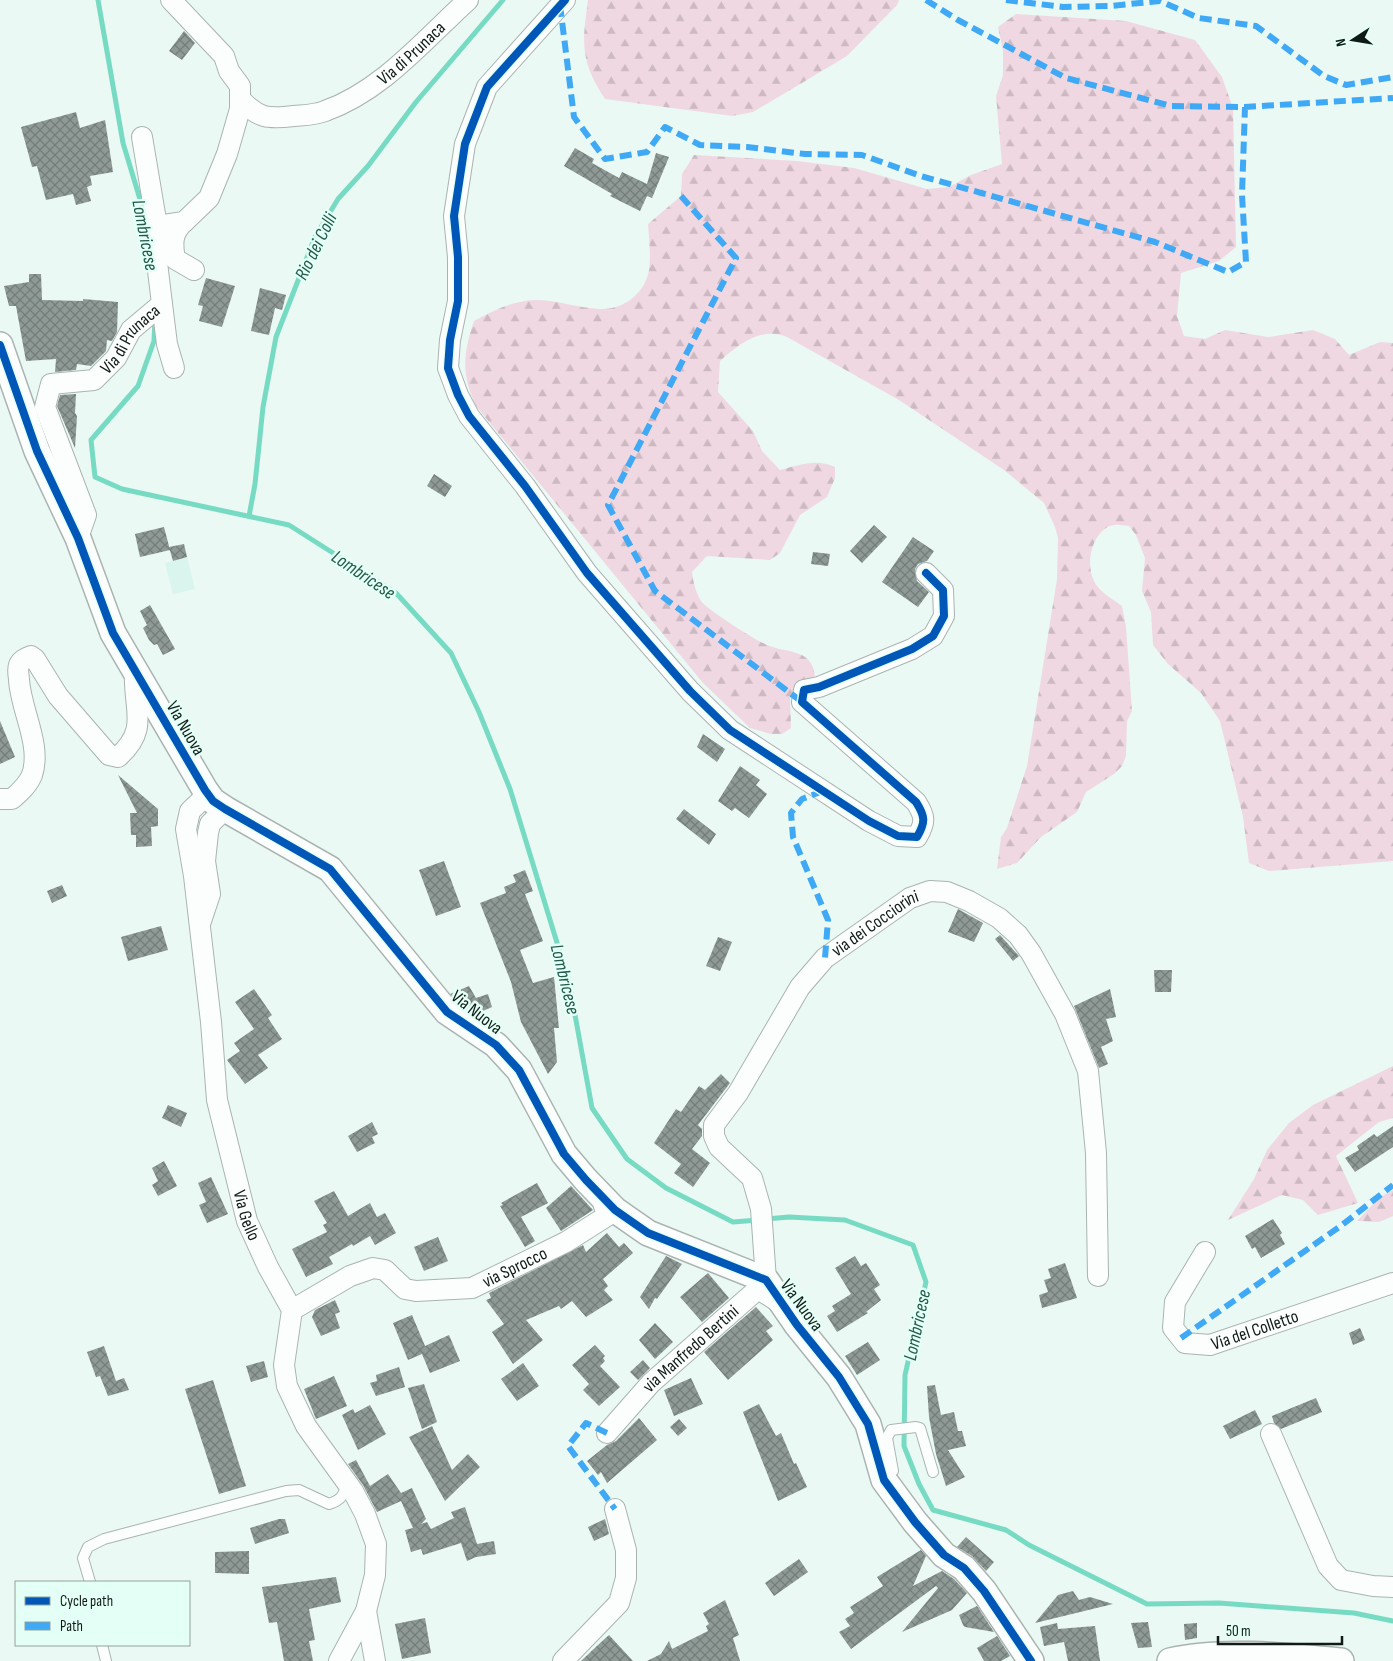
<svg xmlns="http://www.w3.org/2000/svg" width="1393" height="1661" font-family="'Sofia Sans Condensed',sans-serif">
<style>
.built{fill:#daf5ed}
.forest{fill:url(#forest-firs)}
.lines{fill:none;stroke-linecap:round;stroke-linejoin:round}
.stream{stroke:#77dbc3;stroke-width:5}
.building{fill:url(#building-cross-hatch)}
.service-casing{stroke:#a9b4b1;stroke-width:12}
.minor-casing{stroke:#a9b4b1;stroke-width:22}
.tertiary-casing{stroke:#a9b4b1;stroke-width:28}
.service{stroke:#fcfefd;stroke-width:10}
.minor{stroke:#fcfefd;stroke-width:20}
.tertiary{stroke:#fcfefd;stroke-width:25}
.quiet{stroke:#3fa9f5;stroke-width:6;stroke-dasharray:12 6;stroke-linecap:butt}
.cycleway-casing{stroke:#e4fff6;stroke-width:11}
.cycleway{stroke:#0057b8;stroke-width:8}
.labels{text-anchor:middle;stroke-width:5;stroke-linejoin:round;paint-order:stroke}
.street-label{font-size:18px;fill:#101a17;stroke:#e4fff6}
.water-label{font-size:19px;font-style:italic;fill:#23594c;stroke:#e4fff6}
</style>
<defs>
<pattern id="forest-firs" width="22" height="20" patternUnits="userSpaceOnUse" patternTransform="scale(1.25)"><rect width="22" height="20" fill="#f0d8e3"/><path d="M5 1l3.5 6h-7zM16 11l3.5 6h-7z" fill="#cdb9c2"/></pattern>
<pattern id="building-cross-hatch" width="8" height="8" patternUnits="userSpaceOnUse" patternTransform="scale(1.25)"><rect width="8" height="8" fill="#8f9a96"/><path d="M0 0l8 8M0 8l8-8" fill="none" stroke="#737d79"/></pattern>
</defs>
<rect width="100%" height="100%" fill="#eaf9f4"/>
<path class="built" d="M 187,557 L 195,589 L 173,594 L 165,563 Z"/>
<path class="forest" d="M 588,0 L 899,0 L 897,5 L 847,56 L 753,112 L 732,116 L 605,99 C 580,61 582,43 588,0 Z
M 1016,14 L 1126,21 L 1195,40 L 1222,77 L 1233,108 L 1236,247 L 1219,261 L 1181,273 L 1177,316 L 1184,336 L 1205,339 L 1225,330 L 1268,337 L 1313,330 L 1335,339 L 1349,355 L 1380,342 L 1393,343 L 1393,861 L 1269,871 L 1249,863 L 1243,817 L 1220,721 L 1201,693 L 1168,664 L 1153,645 L 1151,612 L 1142,591 L 1145,558 L 1136,535 L 1129,526 C 1122,525 1112,523 1106,528 C 1089,540 1085,569 1097,586 C 1102,593 1114,600 1122,606 L 1126,627 L 1132,711 L 1127,721 L 1126,756 L 1122,766 L 1114,774 L 1086,792 L 1077,812 L 1041,837 L 1017,863 L 997,869 L 1001,837 L 1007,828 L 1027,766 L 1057,579 L 1058,538 L 1055,527 L 1044,503 L 1004,470 L 899,400 L 787,337 C 762,326 739,344 720,361 L 718,392 L 753,431 L 762,451 L 780,470 C 799,465 816,458 835,467 L 835,478 L 827,497 L 800,515 L 780,553 L 770,560 L 707,556 L 692,572 C 693,582 696,593 701,601 C 705,608 755,640 765,644 C 785,654 812,647 815,676 L 790,697 L 791,728 L 782,734 L 771,734 L 750,728 L 703,683 L 476,406 C 461,374 463,354 474,321 C 494,310 512,301 535,300 C 557,300 578,308 600,309 C 623,310 645,294 649,270 C 651,256 649,239 648,224 L 681,196 L 682,174 L 694,155 L 797,161 L 854,168 L 927,189 L 949,187 L 971,175 L 1002,164 L 996,96 L 1003,75 L 1003,51 L 998,27 Z
M 1393,1066 L 1393,1118 L 1379,1122 L 1336,1156 L 1358,1203 L 1318,1215 L 1303,1200 L 1282,1195 L 1228,1220 L 1254,1179 L 1267,1150 L 1289,1123 L 1313,1105 Z
M 1393,1190 L 1393,1216 L 1379,1222 L 1357,1221 L 1380,1197 Z"/>
<g class="lines">
<path class="stream" d="M 98,0 L 123,143 L 142,206 L 148,236
M 155,319 L 154,341 L 138,386 L 91,440 L 95,477 L 122,489 L 289,525 L 396,593 L 451,653 L 479,712 L 510,789 L 569,982 L 592,1108 L 627,1159 L 666,1188 L 733,1222 L 758,1220
M 249,516 L 255,484 L 263,407 L 276,337 L 315,237 L 338,199 L 368,166 L 416,102 L 503,0
M 766,1219 L 789,1217 L 845,1220 L 913,1245 L 926,1282 L 905,1375 L 904,1446 L 919,1484 L 933,1510 L 1006,1530 L 1029,1545 L 1147,1604 L 1219,1603 L 1354,1613 L 1393,1621"/>
</g>
<path class="building" d="M 184,31 L 195,43 L 182,60 L 169,51 Z
M 76,112 L 80,128 L 105,120 L 113,172 L 90,176 L 92,185 L 87,187 L 91,201 L 76,205 L 73,194 L 46,200 L 37,166 L 32,167 L 21,127 Z
M 575,148 L 594,159 L 592,163 L 619,178 L 622,172 L 647,184 L 656,153 L 669,157 L 652,198 L 647,196 L 640,211 L 610,196 L 612,194 L 564,166 Z
M 29,274 L 41,274 L 42,300 L 83,301 L 83,299 L 118,302 L 117,332 L 112,341 L 107,340 L 106,351 L 91,366 L 77,364 L 76,370 L 55,372 L 56,359 L 26,361 L 16,306 L 9,306 L 4,286 L 29,282 Z
M 206,278 L 235,286 L 222,327 L 199,321 L 203,306 L 198,305 Z
M 260,288 L 286,295 L 282,310 L 275,308 L 269,335 L 251,331 Z
M 76,394 L 75,413 L 77,416 L 75,448 L 57,406 L 60,395 Z
M 434,474 L 452,486 L 445,497 L 427,486 Z
M 874,525 L 887,537 L 862,563 L 850,551 Z
M 164,527 L 170,550 L 140,557 L 135,534 Z
M 913,537 L 934,551 L 927,561 L 918,564 L 915,569 L 917,581 L 929,592 L 918,607 L 882,582 Z
M 184,544 L 187,557 L 173,561 L 169,547 Z
M 813,552 L 830,554 L 828,566 L 811,564 Z
M 150,605 L 175,649 L 163,655 L 157,644 L 154,645 L 149,640 L 143,628 L 147,625 L 140,611 Z
M 0,721 L 15,757 L 0,764 Z
M 703,734 L 725,749 L 717,762 L 697,747 Z
M 740,766 L 760,780 L 756,785 L 767,794 L 749,818 L 735,808 L 732,811 L 718,801 Z
M 118,775 L 158,809 L 158,826 L 151,827 L 152,846 L 136,847 L 136,835 L 131,835 L 130,813 L 137,813 Z
M 684,809 L 716,834 L 709,845 L 676,819 Z
M 444,861 L 461,907 L 436,916 L 419,870 Z
M 525,870 L 533,891 L 525,894 L 543,941 L 520,950 L 533,983 L 554,977 L 559,1028 L 554,1028 L 557,1062 L 548,1074 L 521,1022 L 511,982 L 480,903 L 506,893 L 504,887 L 516,882 L 513,875 Z
M 62,885 L 67,896 L 52,903 L 47,891 Z
M 958,909 L 983,923 L 974,942 L 948,932 Z
M 161,926 L 168,950 L 128,961 L 121,937 Z
M 1000,935 L 1019,956 L 1013,961 L 995,939 Z
M 718,937 L 732,942 L 720,971 L 706,966 Z
M 1154,970 L 1172,970 L 1171,992 L 1155,992 Z
M 469,986 L 476,998 L 488,994 L 492,1007 L 476,1014 L 457,1001 L 450,994 Z
M 254,989 L 272,1015 L 268,1018 L 282,1039 L 258,1055 L 268,1068 L 245,1084 L 227,1060 L 240,1051 L 234,1043 L 254,1029 L 235,1002 Z
M 1110,989 L 1116,1017 L 1106,1019 L 1113,1041 L 1101,1047 L 1108,1064 L 1099,1068 L 1074,1006 Z
M 721,1074 L 730,1083 L 698,1125 L 702,1129 L 702,1136 L 692,1149 L 710,1163 L 693,1187 L 674,1173 L 681,1164 L 654,1143 L 676,1109 L 681,1112 L 699,1086 L 705,1090 Z
M 168,1105 L 187,1113 L 181,1127 L 162,1118 Z
M 372,1122 L 378,1134 L 372,1137 L 375,1143 L 357,1152 L 348,1136 Z
M 1393,1126 L 1393,1147 L 1355,1172 L 1345,1158 L 1359,1150 L 1357,1146 L 1374,1134 L 1377,1137 Z
M 164,1161 L 177,1186 L 158,1196 L 152,1185 L 158,1181 L 152,1168 Z
M 211,1177 L 228,1214 L 207,1223 L 199,1205 L 206,1202 L 198,1183 Z
M 537,1183 L 548,1203 L 521,1217 L 535,1241 L 525,1247 L 500,1206 L 503,1205 L 501,1203 Z
M 571,1186 L 593,1210 L 561,1231 L 546,1208 Z
M 334,1191 L 348,1216 L 370,1203 L 377,1217 L 385,1213 L 396,1233 L 375,1245 L 370,1236 L 353,1246 L 352,1244 L 329,1257 L 333,1264 L 306,1277 L 292,1249 L 327,1232 L 323,1225 L 327,1223 L 314,1201 Z
M 1273,1219 L 1282,1233 L 1280,1235 L 1285,1244 L 1261,1258 L 1255,1247 L 1252,1249 L 1245,1236 Z
M 607,1233 L 619,1247 L 624,1243 L 633,1253 L 603,1279 L 608,1286 L 604,1290 L 613,1300 L 586,1317 L 572,1301 L 561,1309 L 559,1306 L 526,1320 L 543,1340 L 513,1364 L 492,1332 L 504,1324 L 486,1300 L 491,1298 L 489,1293 L 583,1245 L 586,1252 Z
M 438,1237 L 448,1261 L 424,1271 L 414,1247 Z
M 666,1256 L 682,1264 L 657,1299 L 655,1298 L 649,1309 L 640,1297 Z
M 855,1256 L 861,1266 L 866,1263 L 880,1285 L 874,1289 L 881,1300 L 866,1312 L 868,1313 L 837,1332 L 827,1316 L 835,1311 L 832,1306 L 851,1294 L 835,1268 Z
M 1065,1263 L 1077,1298 L 1042,1308 L 1039,1295 L 1048,1292 L 1044,1280 L 1051,1278 L 1048,1269 Z
M 708,1273 L 729,1298 L 702,1322 L 680,1297 Z
M 335,1300 L 340,1312 L 335,1314 L 340,1328 L 321,1336 L 312,1317 L 315,1310 Z
M 756,1307 L 773,1326 L 766,1331 L 773,1340 L 728,1380 L 704,1352 Z
M 412,1315 L 425,1346 L 449,1335 L 460,1361 L 430,1373 L 422,1354 L 408,1360 L 393,1323 Z
M 655,1323 L 673,1342 L 655,1359 L 639,1340 Z
M 1360,1328 L 1365,1340 L 1353,1345 L 1349,1333 Z
M 868,1342 L 880,1360 L 857,1375 L 845,1356 Z
M 595,1345 L 605,1356 L 603,1358 L 605,1361 L 600,1366 L 620,1387 L 599,1406 L 583,1390 L 589,1384 L 572,1365 Z
M 104,1346 L 116,1381 L 124,1378 L 129,1390 L 108,1396 L 100,1376 L 96,1377 L 87,1352 Z
M 643,1360 L 650,1368 L 638,1380 L 630,1372 Z
M 264,1361 L 268,1377 L 251,1382 L 246,1366 Z
M 523,1363 L 539,1386 L 517,1401 L 501,1379 Z
M 399,1367 L 405,1387 L 376,1396 L 370,1383 L 377,1381 L 376,1375 Z
M 334,1376 L 347,1406 L 316,1419 L 304,1389 Z
M 691,1378 L 703,1404 L 674,1416 L 664,1390 Z
M 213,1380 L 246,1486 L 219,1494 L 185,1389 Z
M 424,1384 L 437,1422 L 422,1429 L 408,1388 Z
M 935,1385 L 941,1415 L 954,1412 L 958,1431 L 962,1431 L 966,1446 L 948,1450 L 965,1477 L 946,1486 L 936,1454 L 929,1417 L 927,1386 Z
M 1316,1398 L 1322,1412 L 1281,1429 L 1274,1423 L 1272,1416 Z
M 759,1404 L 776,1436 L 781,1433 L 794,1464 L 796,1463 L 807,1487 L 778,1501 L 743,1412 Z
M 370,1405 L 386,1434 L 358,1450 L 342,1415 L 353,1409 L 355,1413 Z
M 1255,1410 L 1262,1424 L 1230,1439 L 1223,1426 Z
M 639,1418 L 657,1440 L 607,1483 L 601,1472 L 598,1475 L 587,1461 L 607,1445 L 616,1441 Z
M 679,1419 L 687,1428 L 678,1436 L 670,1427 Z
M 432,1426 L 452,1470 L 468,1454 L 480,1467 L 445,1501 L 409,1437 Z
M 356,1460 L 370,1486 L 388,1474 L 401,1493 L 412,1488 L 426,1519 L 421,1524 L 427,1522 L 431,1529 L 454,1518 L 451,1512 L 465,1507 L 477,1544 L 494,1541 L 496,1554 L 476,1557 L 467,1561 L 461,1543 L 423,1555 L 421,1549 L 411,1552 L 405,1530 L 413,1528 L 401,1501 L 377,1512 L 363,1485 L 348,1464 Z
M 279,1519 L 285,1519 L 289,1533 L 255,1544 L 250,1528 Z
M 605,1519 L 609,1534 L 594,1541 L 588,1527 Z
M 966,1537 L 994,1562 L 986,1571 L 972,1556 L 957,1547 Z
M 921,1550 L 926,1556 L 913,1586 L 942,1571 L 954,1579 L 967,1593 L 952,1610 L 902,1632 L 938,1588 L 936,1586 L 851,1649 L 839,1632 L 850,1626 L 845,1619 L 854,1613 L 850,1607 L 883,1586 L 877,1577 Z
M 249,1551 L 249,1574 L 215,1573 L 215,1552 Z
M 799,1559 L 808,1572 L 774,1596 L 765,1583 Z
M 336,1577 L 341,1602 L 309,1609 L 315,1640 L 309,1641 L 313,1661 L 284,1661 L 277,1622 L 269,1623 L 262,1587 Z
M 1073,1591 L 1079,1600 L 1090,1597 L 1113,1604 L 1035,1623 L 1058,1595 Z
M 725,1600 L 739,1635 L 733,1638 L 740,1661 L 647,1661 L 661,1654 L 669,1641 L 672,1649 L 708,1631 L 706,1626 L 709,1624 L 703,1613 Z
M 977,1606 L 994,1632 L 965,1627 L 963,1625 L 959,1615 Z
M 425,1618 L 431,1653 L 402,1659 L 395,1624 Z
M 1148,1622 L 1152,1647 L 1138,1648 L 1131,1623 Z
M 1057,1623 L 1058,1629 L 1095,1626 L 1100,1661 L 1068,1661 L 1064,1642 L 1044,1646 L 1040,1627 Z
M 1197,1623 L 1197,1638 L 1185,1640 L 1184,1624 Z
M 609,1635 L 633,1661 L 581,1661 L 599,1644 Z
M 997,1636 L 1010,1656 L 1001,1661 L 984,1661 L 977,1648 Z"/>
<g class="lines">
<defs>
<path id="service" d="M 893,1471 L 887,1438 L 891,1430 L 916,1427 L 920,1428 L 933,1472
M 90,1582 L 83,1558 L 88,1547 L 104,1539 L 286,1491 L 299,1490 L 329,1504 C 341,1500 345,1495 346,1483
M 102,1645 L 106,1661"/>
<g id="minor">
<path d="M 565,0 L 487,87 L 465,144 L 454,216 L 458,257 L 458,301 L 450,340 L 448,368 L 458,395 L 469,416 L 525,486 L 587,573 L 690,691 L 730,730 L 869,821 L 898,836 L 917,837 C 926,822 925,816 916,802 L 802,702 L 804,690 L 819,687 L 912,649 L 933,636 L 944,616 L 943,590 L 926,573"/>
<path id="s1" d="M 240,99 C 259,119 268,119 294,116 C 304,115 316,115 325,111 C 382,91 424,40 468,0"/>
<path d="M 142,137 L 157,226"/>
<path d="M 184,222 C 172,233 172,243 175,259 L 194,270"/>
<path d="M 162,304 L 167,344 L 174,368"/>
<path id="s2" d="M 78,538 L 86,515 L 45,407 L 51,384 L 94,380 L 116,358 L 131,330 L 162,304 L 156,254 L 157,226 L 184,222 L 209,198 L 227,154 L 240,109 L 240,86 L 229,71 L 224,56 L 171,0"/>
<path id="s3" d="M 208,794 L 190,811 L 186,829 L 194,876 L 211,1022 L 217,1100 L 247,1221 L 268,1267 L 292,1310 L 284,1365 L 287,1386 L 306,1426 L 353,1491 L 365,1514 L 376,1544 L 375,1575 L 366,1611 L 339,1661"/>
<path d="M 0,799 L 12,799 C 20,792 28,785 32,775 C 42,745 21,711 19,680 C 19,676 17,670 19,665 C 21,660 26,658 31,656 L 35,659 L 58,696 L 109,755 L 118,757 C 150,729 133,709 135,672"/>
<path d="M 201,921 L 210,894 L 205,861 L 208,833 L 210,824 L 225,809"/>
<path id="s4" d="M 1205,1252 L 1175,1302 L 1173,1328 L 1185,1343 L 1210,1345 L 1393,1283"/>
<path id="s5" d="M 766,1280 L 761,1209 L 752,1178 L 719,1147 L 714,1136 L 714,1125 L 738,1093 L 800,987 L 825,958 L 910,898 L 930,891 L 947,892 L 969,901 L 999,918 L 1018,935 L 1031,953 L 1065,1014 L 1088,1071 L 1096,1153 L 1098,1276"/>
<path id="s6" d="M 292,1310 L 350,1276 L 373,1268 L 385,1270 L 405,1289 L 416,1291 L 472,1288 L 566,1242 L 607,1216 L 601,1196"/>
<path id="s7" d="M 607,1433 L 651,1383 L 758,1289 L 779,1302"/>
<path d="M 1271,1434 L 1328,1566 L 1341,1580 L 1373,1586 L 1393,1587"/>
<path d="M 366,1611 L 375,1661"/>
<path d="M 563,1661 L 619,1603 L 626,1578 L 626,1550 L 615,1509"/>
</g>
<path id="tertiary" d="M 0,345 L 37,451 L 78,538 L 113,633 L 205,790 L 213,801 L 225,809 L 330,869 L 447,1012 L 496,1045 L 519,1070 L 564,1154 L 586,1180 L 615,1210 L 648,1233 L 766,1280 L 797,1325 L 839,1377 L 868,1424 L 884,1480 L 915,1522 L 944,1555 L 964,1568 L 984,1591 L 1031,1661
M 1170,1661 C 1220,1649 1289,1656 1341,1661"/>
</defs>
<use href="#service" class="service-casing"/>
<use href="#minor" class="minor-casing"/>
<use href="#tertiary" class="tertiary-casing"/>
<use href="#service" class="service"/>
<use href="#minor" class="minor"/>
<use href="#tertiary" class="tertiary"/>
<path class="quiet" d="M 926,0 L 958,20 L 1066,78 L 1171,106 L 1245,107 L 1393,98
M 1006,0 L 1063,7 L 1110,6 L 1160,1 L 1199,18 L 1256,26 L 1324,76 L 1346,85 L 1393,77
M 560,5 L 574,117 L 605,159 L 647,152 L 665,127 L 700,145 L 747,147 L 805,154 L 862,155 L 921,176 L 1155,242 L 1228,272 L 1246,262 L 1242,195 L 1245,107
M 681,196 L 736,258 L 608,505 L 655,591 L 802,702
M 823,791 L 802,799 L 791,813 L 793,837 L 828,920 L 825,958
M 1181,1338 L 1342,1225 L 1393,1185
M 607,1433 L 586,1423 L 568,1446 L 615,1509"/>
<defs>
<path id="cycleway" d="M 565,0 L 487,87 L 465,144 L 454,216 L 458,257 L 458,301 L 450,340 L 448,368 L 458,395 L 469,416 L 525,486 L 587,573 L 690,691 L 730,730 L 869,821 L 898,836 L 917,837 C 926,822 925,816 916,802 L 802,702 L 804,690 L 819,687 L 912,649 L 933,636 L 944,616 L 943,590 L 926,573
M 0,345 L 37,451 L 78,538 L 113,633 L 205,790 L 213,801 L 225,809 L 330,869 L 447,1012 L 496,1045 L 519,1070 L 564,1154 L 586,1180 L 615,1210 L 648,1233 L 766,1280 L 797,1325 L 839,1377 L 868,1424 L 884,1480 L 915,1522 L 944,1555 L 964,1568 L 984,1591 L 1031,1661"/>
</defs>
<use href="#cycleway" class="cycleway-casing"/>
<use href="#cycleway" class="cycleway"/>
</g>
<g class="labels">
<g class="street-label">
<text dy="6" stroke="none"><textPath href="#s1" startOffset="196">Via di Prunaca</textPath></text>
<text dy="6" stroke="none"><textPath href="#s2" startOffset="262">Via di Prunaca</textPath></text>
<text transform="translate(186 728) rotate(60)" y="6">Via Nuova</text>
<text dy="6" stroke="none"><textPath href="#s5" startOffset="434">via dei Cocciorini</textPath></text>
<text transform="translate(477 1012) rotate(38)" y="6">Via Nuova</text>
<text dy="6" stroke="none"><textPath href="#s3" startOffset="435">Via Gello</textPath></text>
<text dy="6" stroke="none"><textPath href="#s6" startOffset="246">via Sprocco</textPath></text>
<text transform="translate(802 1305) rotate(54)" y="6">Via Nuova</text>
<text dy="6" stroke="none"><textPath href="#s4" startOffset="176">Via del Colletto</textPath></text>
<text dy="6" stroke="none"><textPath href="#s7" startOffset="119">via Manfredo Bertini</textPath></text>
</g>
<g class="water-label">
<text transform="translate(146 235) rotate(79)" y="7">Lombricese</text>
<text transform="translate(315 246) rotate(-64)" y="7">Rio dei Colli</text>
<text transform="translate(364 574) rotate(34)" y="7">Lombricese</text>
<text transform="translate(566 979) rotate(76)" y="7">Lombricese</text>
<text transform="translate(916 1325) rotate(-78)" y="7">Lombricese</text>
</g>
</g>
<rect x="15" y="1581" width="175" height="65" fill="#e4fff6" stroke="#8fa39d"/>
<rect x="25" y="1597" width="25" height="8" fill="#0057b8" stroke="#8fa39d"/>
<text x="60" y="1606" font-size="15" fill="#101a17">Cycle path</text>
<rect x="25" y="1622" width="25" height="8" fill="#3fa9f5" stroke="#8fa39d"/>
<text x="60" y="1631" font-size="15" fill="#101a17">Path</text>
<g transform="translate(1353 40) rotate(258)" stroke="#e4fff6" stroke-width="4" paint-order="stroke">
<path d="M0-4L9 19L0 12L-9 19Z" fill="#101a17"/>
<text y="-8" font-size="14" font-weight="bold" text-anchor="middle" fill="#101a17">N</text>
</g>
<path d="M1218 1636v8h124v-8" fill="none" stroke="#101a17" stroke-width="2.5"/>
<text x="1226" y="1636" font-size="15" fill="#101a17" stroke="#e4fff6" stroke-width="4" paint-order="stroke">50 m</text>
</svg>
